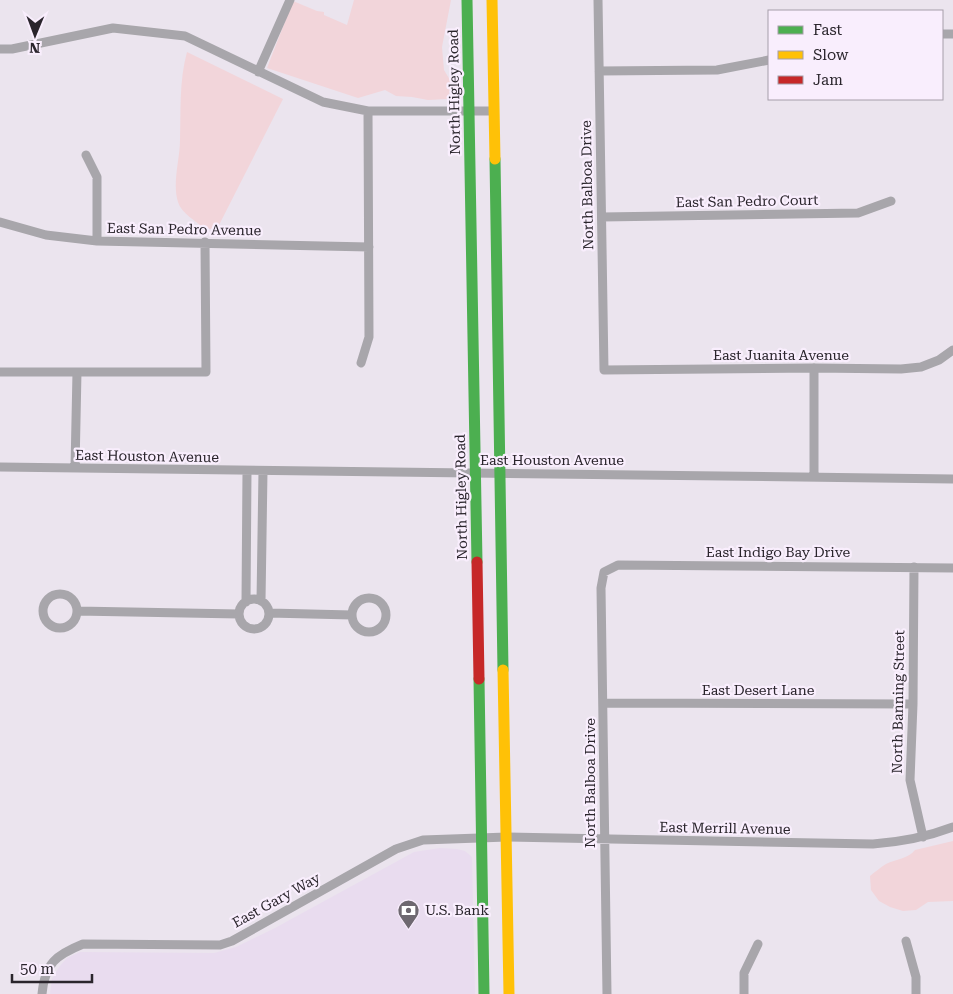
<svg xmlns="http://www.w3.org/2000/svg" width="953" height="994" font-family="'Roboto Serif',serif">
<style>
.built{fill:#e9dcef}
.green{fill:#f2d5da}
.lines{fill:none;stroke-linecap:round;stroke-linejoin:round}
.street{stroke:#a8a6ab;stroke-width:9}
.fast{stroke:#4caf50;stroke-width:11}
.slow{stroke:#ffc107;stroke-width:11}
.jam{stroke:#c62828;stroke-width:11}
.labels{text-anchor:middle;stroke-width:4.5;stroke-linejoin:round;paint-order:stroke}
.street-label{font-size:14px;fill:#2a252c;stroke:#f9eefd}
.poi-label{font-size:14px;fill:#2a252c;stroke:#f9eefd;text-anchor:start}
</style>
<rect width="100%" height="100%" fill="#ebe4ee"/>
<path class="built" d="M 440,848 L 457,849 L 465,851 L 472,857 L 475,994 L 50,994 L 52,979 L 59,967 L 67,958 L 80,952 L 214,953 L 236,947 L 275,928 L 414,852 Z"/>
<path class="green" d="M 354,0 L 451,0 L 442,47 L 444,70 L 453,85 L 447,99 L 428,100 L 412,97 L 396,96 L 385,90 L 358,98 L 267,68 L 293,1 L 317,11 L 324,12 L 324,15 L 347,25 Z
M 187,52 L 283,99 L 217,229 L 205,229 C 196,221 181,213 178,202 C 172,183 180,159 180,140 C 181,110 179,81 187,52 Z
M 953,841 L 953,901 L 928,902 L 916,910 L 903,911 L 890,907 L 879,901 L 871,890 L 870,876 C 875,872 881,867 886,864 C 896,859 908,859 915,850 Z"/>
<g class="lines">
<path class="street" d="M 598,0 L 604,370 L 814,368 L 901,369 L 921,367 L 939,360 L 953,350
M 942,34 L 953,34
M 0,49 L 12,49 L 113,28 L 185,36 L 323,102 L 368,111 L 494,111
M 599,71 L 717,70 L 769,60
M 258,72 L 290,0
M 86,155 L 97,177 L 97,241
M 602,217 L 858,213 L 891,201
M 0,222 L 46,235 L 97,241 L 369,247
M 361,363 L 369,337 L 368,111
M 0,372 L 206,372 L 205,242
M 0,467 L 953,479
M 75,468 L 77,372
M 814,476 L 814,368
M 914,567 L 913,704 L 910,780 L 923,837
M43 611a17 17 0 1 1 34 0a17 17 0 1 1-34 0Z
M352 615a17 17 0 1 1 34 0a17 17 0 1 1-34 0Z
M239 614a15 15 0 1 1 30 0a15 15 0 1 1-30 0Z
M 261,601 L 263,471
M 246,602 L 247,471
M 77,611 L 239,614
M 269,613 L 352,615
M 604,703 L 913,704
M 906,941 L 916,977 L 916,994
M 42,994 C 45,963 56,955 83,944 L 220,945 L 232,941 L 396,849 L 423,840 L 507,837 L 873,844 C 901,842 927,837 953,827
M 607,994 L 601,588 L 604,572 L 618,565 L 953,568
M 744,994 L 744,973 L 758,944"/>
<path class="fast" d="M 467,0 L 477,562
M 495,159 L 503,670
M 479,679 L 484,994"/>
<path class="slow" d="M 492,0 L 495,159
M 503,670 L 509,994"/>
<path class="jam" d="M 477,562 L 479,679"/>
</g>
<defs>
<symbol id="bank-pin" viewBox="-11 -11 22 30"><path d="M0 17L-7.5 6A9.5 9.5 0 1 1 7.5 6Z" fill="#6e6870" stroke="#f9eefd"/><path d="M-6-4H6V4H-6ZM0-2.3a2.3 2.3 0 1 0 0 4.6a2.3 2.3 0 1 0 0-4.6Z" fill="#fff"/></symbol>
</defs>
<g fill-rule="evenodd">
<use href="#bank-pin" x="396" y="898" width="25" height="34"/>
</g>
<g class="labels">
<g class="street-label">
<text transform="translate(454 92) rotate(-91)" y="5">North Higley Road</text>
<text transform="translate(587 185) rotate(-91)" y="5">North Balboa Drive</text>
<text transform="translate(747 201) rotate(-1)" y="5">East San Pedro Court</text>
<text transform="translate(184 229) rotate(1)" y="5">East San Pedro Avenue</text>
<text x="781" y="360">East Juanita Avenue</text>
<text transform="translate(147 456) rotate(1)" y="5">East Houston Avenue</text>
<text x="552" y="465">East Houston Avenue</text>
<text transform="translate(461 497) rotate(-91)" y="5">North Higley Road</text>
<text x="778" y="557">East Indigo Bay Drive</text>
<text x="758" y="695">East Desert Lane</text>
<text transform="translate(898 702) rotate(-89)" y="5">North Banning Street</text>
<text transform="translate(590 783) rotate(-90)" y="5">North Balboa Drive</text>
<text transform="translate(725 828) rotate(1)" y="5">East Merrill Avenue</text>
<text transform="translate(276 900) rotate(-29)" y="5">East Gary Way</text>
</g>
<g class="poi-label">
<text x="425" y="915">U.S. Bank</text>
</g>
</g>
<rect x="768" y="10" width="175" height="90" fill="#f9eefd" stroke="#a69ea9"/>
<rect x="778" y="26" width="25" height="8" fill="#4caf50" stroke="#a69ea9"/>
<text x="813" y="35" font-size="15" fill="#2a252c">Fast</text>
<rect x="778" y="51" width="25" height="8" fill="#ffc107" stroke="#a69ea9"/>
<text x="813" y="60" font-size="15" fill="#2a252c">Slow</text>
<rect x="778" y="76" width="25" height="8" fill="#c62828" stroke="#a69ea9"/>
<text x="813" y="85" font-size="15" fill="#2a252c">Jam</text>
<g transform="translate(35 35) rotate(181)" stroke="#f9eefd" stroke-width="4" paint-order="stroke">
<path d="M0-4L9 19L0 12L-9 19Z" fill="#2a252c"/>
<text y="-8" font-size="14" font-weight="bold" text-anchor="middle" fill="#2a252c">N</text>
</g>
<path d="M12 974v8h80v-8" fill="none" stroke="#2a252c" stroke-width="2.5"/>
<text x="20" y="974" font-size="15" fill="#2a252c" stroke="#f9eefd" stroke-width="4" paint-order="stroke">50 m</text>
</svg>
